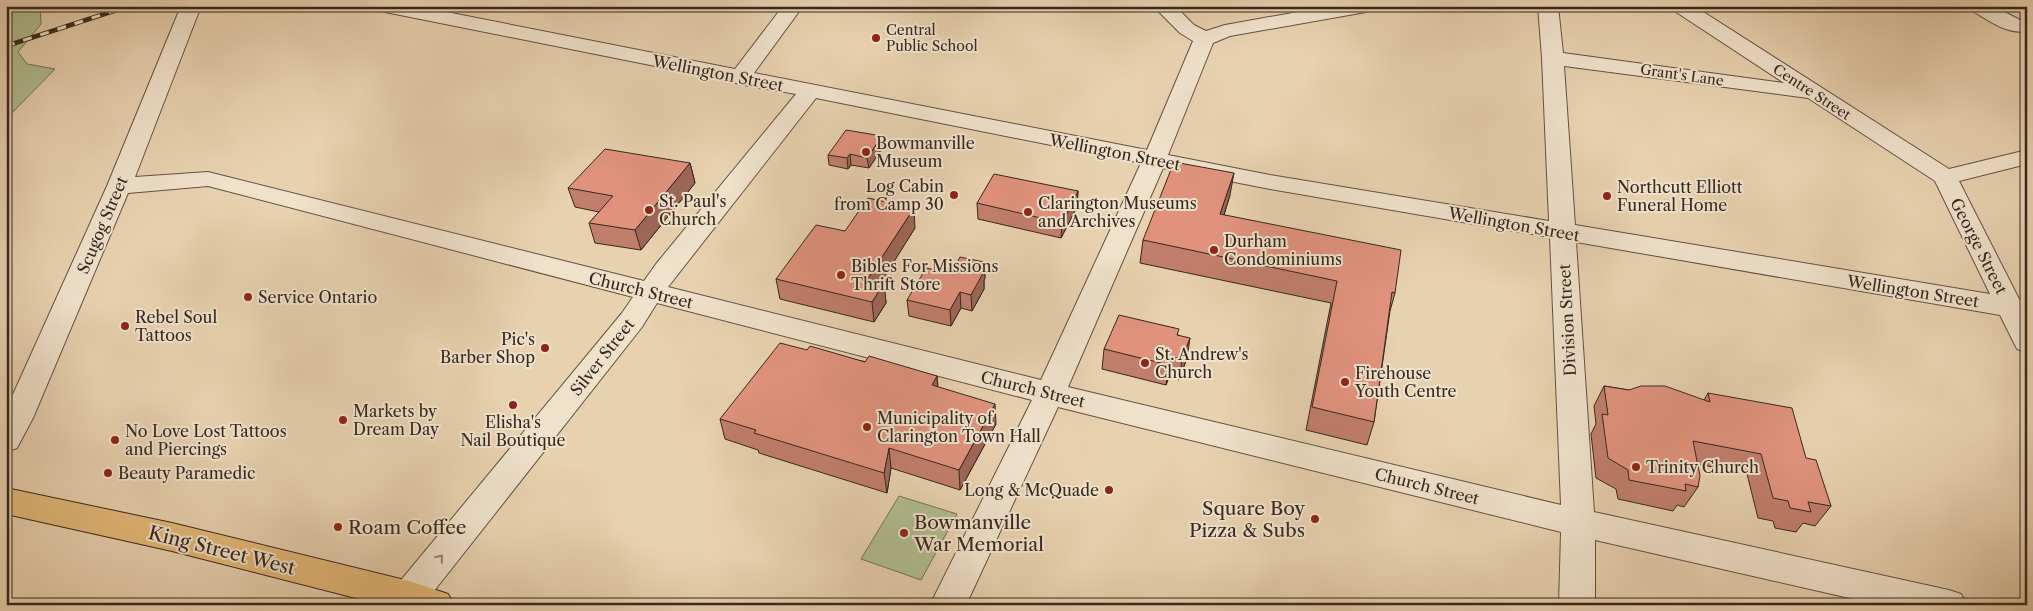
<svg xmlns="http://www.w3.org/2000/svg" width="2033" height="611" font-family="'Libre Caslon Text',serif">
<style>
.green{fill:#b0bd90;stroke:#737258}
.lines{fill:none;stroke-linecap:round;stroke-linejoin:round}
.minor-casing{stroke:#625243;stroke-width:2}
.major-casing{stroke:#36281f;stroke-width:2}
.minor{fill:#f0e1cb;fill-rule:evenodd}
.major{fill:#e4b878;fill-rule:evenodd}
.rail-casing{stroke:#36281f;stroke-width:4.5}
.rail{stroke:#f0e1cb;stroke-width:3;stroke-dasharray:9;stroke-linecap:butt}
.wall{fill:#c17e6c;stroke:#36281f}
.shaded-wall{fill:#9d6658;stroke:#36281f}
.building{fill:#e0927d;stroke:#36281f}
.oneway{stroke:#938475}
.poi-dot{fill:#8f2418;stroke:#f0e1cb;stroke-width:2}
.labels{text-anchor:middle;stroke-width:4;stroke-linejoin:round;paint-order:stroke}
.far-poi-label{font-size:14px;fill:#36281f;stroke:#f0e1cb;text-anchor:start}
.far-street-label{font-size:14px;fill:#36281f;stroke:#f0e1cb}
.street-label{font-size:16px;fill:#36281f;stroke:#f0e1cb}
.poi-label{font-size:16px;fill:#36281f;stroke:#f0e1cb;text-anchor:start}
.near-poi-label{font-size:19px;fill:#36281f;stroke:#f0e1cb;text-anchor:start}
.near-street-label{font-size:19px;fill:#36281f;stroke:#f0e1cb}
</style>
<rect width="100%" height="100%" fill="#e8d1af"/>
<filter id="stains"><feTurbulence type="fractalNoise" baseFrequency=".004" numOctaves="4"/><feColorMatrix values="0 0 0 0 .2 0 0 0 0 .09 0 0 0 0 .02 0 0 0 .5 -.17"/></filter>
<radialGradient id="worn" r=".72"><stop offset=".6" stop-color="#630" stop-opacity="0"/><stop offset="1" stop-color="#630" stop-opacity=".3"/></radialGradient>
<path class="green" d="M 6,6 L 40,6 L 41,24 L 18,52 L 27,64 L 55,69 L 6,119 Z
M 899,496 L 957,514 L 921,580 L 861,559 Z"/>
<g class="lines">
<defs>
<path id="minor" d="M 181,6 L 201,6 L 135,177 L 208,172 L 644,281 L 656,264 L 796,94 L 739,84 L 730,81 L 385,12 L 378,10 L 375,6 L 416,6 L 735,69 L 783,6 L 803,6 L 754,73 L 1147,150 L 1193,41 L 1180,33 L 1153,6 L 1175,6 L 1194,25 L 1206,31 L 1225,25 L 1331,6 L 1376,6 L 1373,10 L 1366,12 L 1230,36 L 1213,43 L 1168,155 L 1270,175 L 1549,221 L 1542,58 L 1538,6 L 1558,6 L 1563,53 L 1784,83 L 1673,10 L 1670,6 L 1694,6 L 1949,169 L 2027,150 L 2027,164 L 1959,181 L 2019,299 L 2027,301 L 2027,352 L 2017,349 L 2000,315 L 1576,242 L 1594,512 L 1949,590 L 1961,594 L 1967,605 L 1880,605 L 1595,540 L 1595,605 L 1559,605 L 1561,532 L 1058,407 L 966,605 L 930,605 L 1032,400 L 657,303 L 642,327 L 423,605 L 396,605 L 391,596 L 397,585 L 622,313 L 633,297 L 208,186 L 128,193 L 33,418 L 17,448 L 6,452 L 6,410 L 107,186 ZM 1564,66 L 1808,98 L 1935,181 L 1990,294 L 1575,225 ZM 816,98 L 1141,163 L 1041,380 L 668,287 ZM 1163,168 L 1270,189 L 1550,237 L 1561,505 L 1068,387 Z
M 1968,6 L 1993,6 L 2020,20 L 2027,19 L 2027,31 C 2007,35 1988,20 1971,10 Z"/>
<path id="major" d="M 6,488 L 172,523 L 409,581 L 448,594 L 454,605 L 383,605 L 172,551 L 6,514 Z"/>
</defs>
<use href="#minor" class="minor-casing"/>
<use href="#major" class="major-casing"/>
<use href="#minor" class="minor"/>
<use href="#major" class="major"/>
<defs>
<path id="rail" d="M 6,46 L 129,6"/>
</defs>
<use href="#rail" class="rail-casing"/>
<use href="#rail" class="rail"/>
</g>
<path class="wall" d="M 882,136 L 883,147 L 869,168 L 851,165 L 848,169 L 829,165 L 828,155 Z
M 690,163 L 695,183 L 641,250 L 595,243 L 589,223 L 599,212 L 575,207 L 568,188 Z
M 1078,191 L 1077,207 L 1061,238 L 978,219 L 977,203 Z
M 1230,195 L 1224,215 L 1395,293 L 1390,311 L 1374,422 L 1367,445 L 1306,430 L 1331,303 L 1140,263 L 1143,240 Z
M 915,228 L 880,283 L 884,283 L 886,303 L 874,322 L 780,299 L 776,279 L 845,231 Z
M 984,262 L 985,278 L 984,280 L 984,289 L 972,311 L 961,308 L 951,326 L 909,316 L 907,300 L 940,271 Z
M 1179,335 L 1187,358 L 1179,380 L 1169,377 L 1166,385 L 1102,369 L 1104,349 Z
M 807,350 L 937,376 L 938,387 L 996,424 L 960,490 L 891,468 L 887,493 L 759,453 L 758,450 L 725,439 L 720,419 Z
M 1604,386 L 1629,390 L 1704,400 L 1708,393 L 1806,458 L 1831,506 L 1815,526 L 1803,523 L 1796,532 L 1775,528 L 1773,521 L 1758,518 L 1747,474 L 1698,464 L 1698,487 L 1684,507 L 1677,505 L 1673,511 L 1618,499 L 1616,489 L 1596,478 L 1591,434 L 1596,424 L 1594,406 Z"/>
<path class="shaded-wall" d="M 882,136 L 883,147 L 869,168 L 867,158 Z
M 850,154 L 851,165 L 848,169 L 847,158 Z
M 690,163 L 695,183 L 641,250 L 635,230 Z
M 1234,173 L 1230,195 L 1217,237 L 1220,214 Z
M 1078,191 L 1077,207 L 1061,238 L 1062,223 Z
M 914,208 L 915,228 L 870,300 L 867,280 Z
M 984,262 L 985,278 L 984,280 L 984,289 L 972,311 L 971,295 L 978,272 Z
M 884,283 L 886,303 L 874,322 L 872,302 Z
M 960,292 L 961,308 L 951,326 L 950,310 Z
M 1190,338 L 1187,358 L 1179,380 L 1182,359 Z
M 1172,357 L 1169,377 L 1166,385 L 1169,365 Z
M 937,376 L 938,396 L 932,385 Z
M 995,404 L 996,424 L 960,490 L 959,470 Z
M 889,448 L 891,468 L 887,493 L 884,473 Z"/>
<path class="building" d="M 846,130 L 882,136 L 867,158 L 850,154 L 847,158 L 828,155 Z
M 605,149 L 690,163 L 635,230 L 589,223 L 613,196 L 568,188 Z
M 1174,162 L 1234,173 L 1220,214 L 1401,250 L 1395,293 L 1392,292 L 1374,422 L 1312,407 L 1337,281 L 1143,240 Z
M 994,174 L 1078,191 L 1062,223 L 977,203 Z
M 868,198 L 914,208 L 867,280 L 884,283 L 872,302 L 776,279 L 816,225 L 845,231 Z
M 960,257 L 984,262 L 978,272 L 983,273 L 971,295 L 960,292 L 950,310 L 907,300 L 926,268 L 940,271 L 942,267 L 951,269 L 952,267 L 955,267 Z
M 1119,315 L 1179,329 L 1177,335 L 1190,338 L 1182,359 L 1172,357 L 1169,365 L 1104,349 Z
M 780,343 L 807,350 L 810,346 L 865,362 L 869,356 L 937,376 L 932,385 L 995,404 L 959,470 L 889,448 L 884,473 L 754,433 L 756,430 L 720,419 Z
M 1604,386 L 1629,390 L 1641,386 L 1665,386 L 1710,402 L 1708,393 L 1792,408 L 1806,458 L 1816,460 L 1831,506 L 1808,502 L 1811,512 L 1790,508 L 1788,501 L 1773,498 L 1761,454 L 1693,441 L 1700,476 L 1698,487 L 1685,484 L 1686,491 L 1629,480 L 1628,470 L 1608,458 L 1602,414 L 1608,415 Z"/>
<defs><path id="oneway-chevron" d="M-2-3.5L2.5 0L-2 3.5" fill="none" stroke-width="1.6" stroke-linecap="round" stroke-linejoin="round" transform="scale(1.25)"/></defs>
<use class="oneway" href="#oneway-chevron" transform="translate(440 558) rotate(-51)"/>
<g class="poi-dot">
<circle cx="876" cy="38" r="5"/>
<circle cx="866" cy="152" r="5"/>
<circle cx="954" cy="195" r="5"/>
<circle cx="1607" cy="196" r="5"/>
<circle cx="649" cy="210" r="5"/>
<circle cx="1028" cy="212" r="5"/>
<circle cx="1214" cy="250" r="5"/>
<circle cx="841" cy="275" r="5"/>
<circle cx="248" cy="297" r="5"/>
<circle cx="125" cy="326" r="5"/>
<circle cx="545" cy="348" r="5"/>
<circle cx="1145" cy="363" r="5"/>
<circle cx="1345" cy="382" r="5"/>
<circle cx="513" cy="405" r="5"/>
<circle cx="343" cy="420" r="5"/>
<circle cx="867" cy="427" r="5"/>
<circle cx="115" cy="440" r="5"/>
<circle cx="1636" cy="467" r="5"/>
<circle cx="108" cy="473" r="5"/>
<circle cx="1109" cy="490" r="5"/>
<circle cx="1315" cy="519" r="5"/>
<circle cx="338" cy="527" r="5"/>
<circle cx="904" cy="533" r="5"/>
</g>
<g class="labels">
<g class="far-poi-label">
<text x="886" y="35">Central<tspan x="886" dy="16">Public School</tspan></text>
</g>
<g class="far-street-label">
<text transform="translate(1682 75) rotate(8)" y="5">Grant's Lane</text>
<text transform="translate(1812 92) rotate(33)" y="5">Centre Street</text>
</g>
<g class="street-label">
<text transform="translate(718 73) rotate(11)" y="6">Wellington Street</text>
<text transform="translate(1115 152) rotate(11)" y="6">Wellington Street</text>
<text transform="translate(1514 224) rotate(10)" y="6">Wellington Street</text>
<text transform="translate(102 225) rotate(-67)" y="6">Scugog Street</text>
<text transform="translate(1979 246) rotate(63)" y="6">George Street</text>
<text transform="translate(641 290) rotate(14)" y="6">Church Street</text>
<text transform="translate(1913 291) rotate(9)" y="6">Wellington Street</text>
<text transform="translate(1567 320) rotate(-93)" y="6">Division Street</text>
<text transform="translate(602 357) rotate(-52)" y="6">Silver Street</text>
<text transform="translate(1033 389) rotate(14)" y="6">Church Street</text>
<text transform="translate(1427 486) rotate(14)" y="6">Church Street</text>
</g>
<g class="poi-label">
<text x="876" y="149">Bowmanville<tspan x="876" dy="18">Museum</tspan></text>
<text x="944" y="192" text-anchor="end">Log Cabin<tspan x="944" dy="18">from Camp 30</tspan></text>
<text x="1617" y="193">Northcutt Elliott<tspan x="1617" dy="18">Funeral Home</tspan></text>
<text x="659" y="207">St. Paul's<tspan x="659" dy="18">Church</tspan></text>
<text x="1038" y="209">Clarington Museums<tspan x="1038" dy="18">and Archives</tspan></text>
<text x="1224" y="247">Durham<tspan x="1224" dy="18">Condominiums</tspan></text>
<text x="851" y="272">Bibles For Missions<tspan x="851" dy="18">Thrift Store</tspan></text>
<text x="258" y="303">Service Ontario</text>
<text x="135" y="323">Rebel Soul<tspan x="135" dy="18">Tattoos</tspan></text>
<text x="535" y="345" text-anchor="end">Pic's<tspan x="535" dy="18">Barber Shop</tspan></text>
<text x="1155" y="360">St. Andrew's<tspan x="1155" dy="18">Church</tspan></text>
<text x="1355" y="379">Firehouse<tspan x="1355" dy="18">Youth Centre</tspan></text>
<text x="353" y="417">Markets by<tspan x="353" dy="18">Dream Day</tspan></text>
<text x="877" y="424">Municipality of<tspan x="877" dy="18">Clarington Town Hall</tspan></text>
<text x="513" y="428" text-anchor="middle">Elisha's<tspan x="513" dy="18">Nail Boutique</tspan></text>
<text x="125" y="437">No Love Lost Tattoos<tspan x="125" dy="18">and Piercings</tspan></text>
<text x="1646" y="473">Trinity Church</text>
<text x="118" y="479">Beauty Paramedic</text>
<text x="1099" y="496" text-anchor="end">Long &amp; McQuade</text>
</g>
<g class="near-poi-label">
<text x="1305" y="515" text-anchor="end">Square Boy<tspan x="1305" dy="22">Pizza &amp; Subs</tspan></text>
<text x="914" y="529">Bowmanville<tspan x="914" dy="22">War Memorial</tspan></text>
<text x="348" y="534">Roam Coffee</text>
</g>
<g class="near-street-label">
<text transform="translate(222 550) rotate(14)" y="7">King Street West</text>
</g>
</g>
<rect width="2033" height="611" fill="none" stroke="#e8d1af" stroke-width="25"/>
<rect x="8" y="8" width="2018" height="596" fill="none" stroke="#36281f" stroke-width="2.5"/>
<rect x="12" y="12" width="2008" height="586" fill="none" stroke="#36281f"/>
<rect width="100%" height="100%" filter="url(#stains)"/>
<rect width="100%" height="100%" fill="url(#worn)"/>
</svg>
